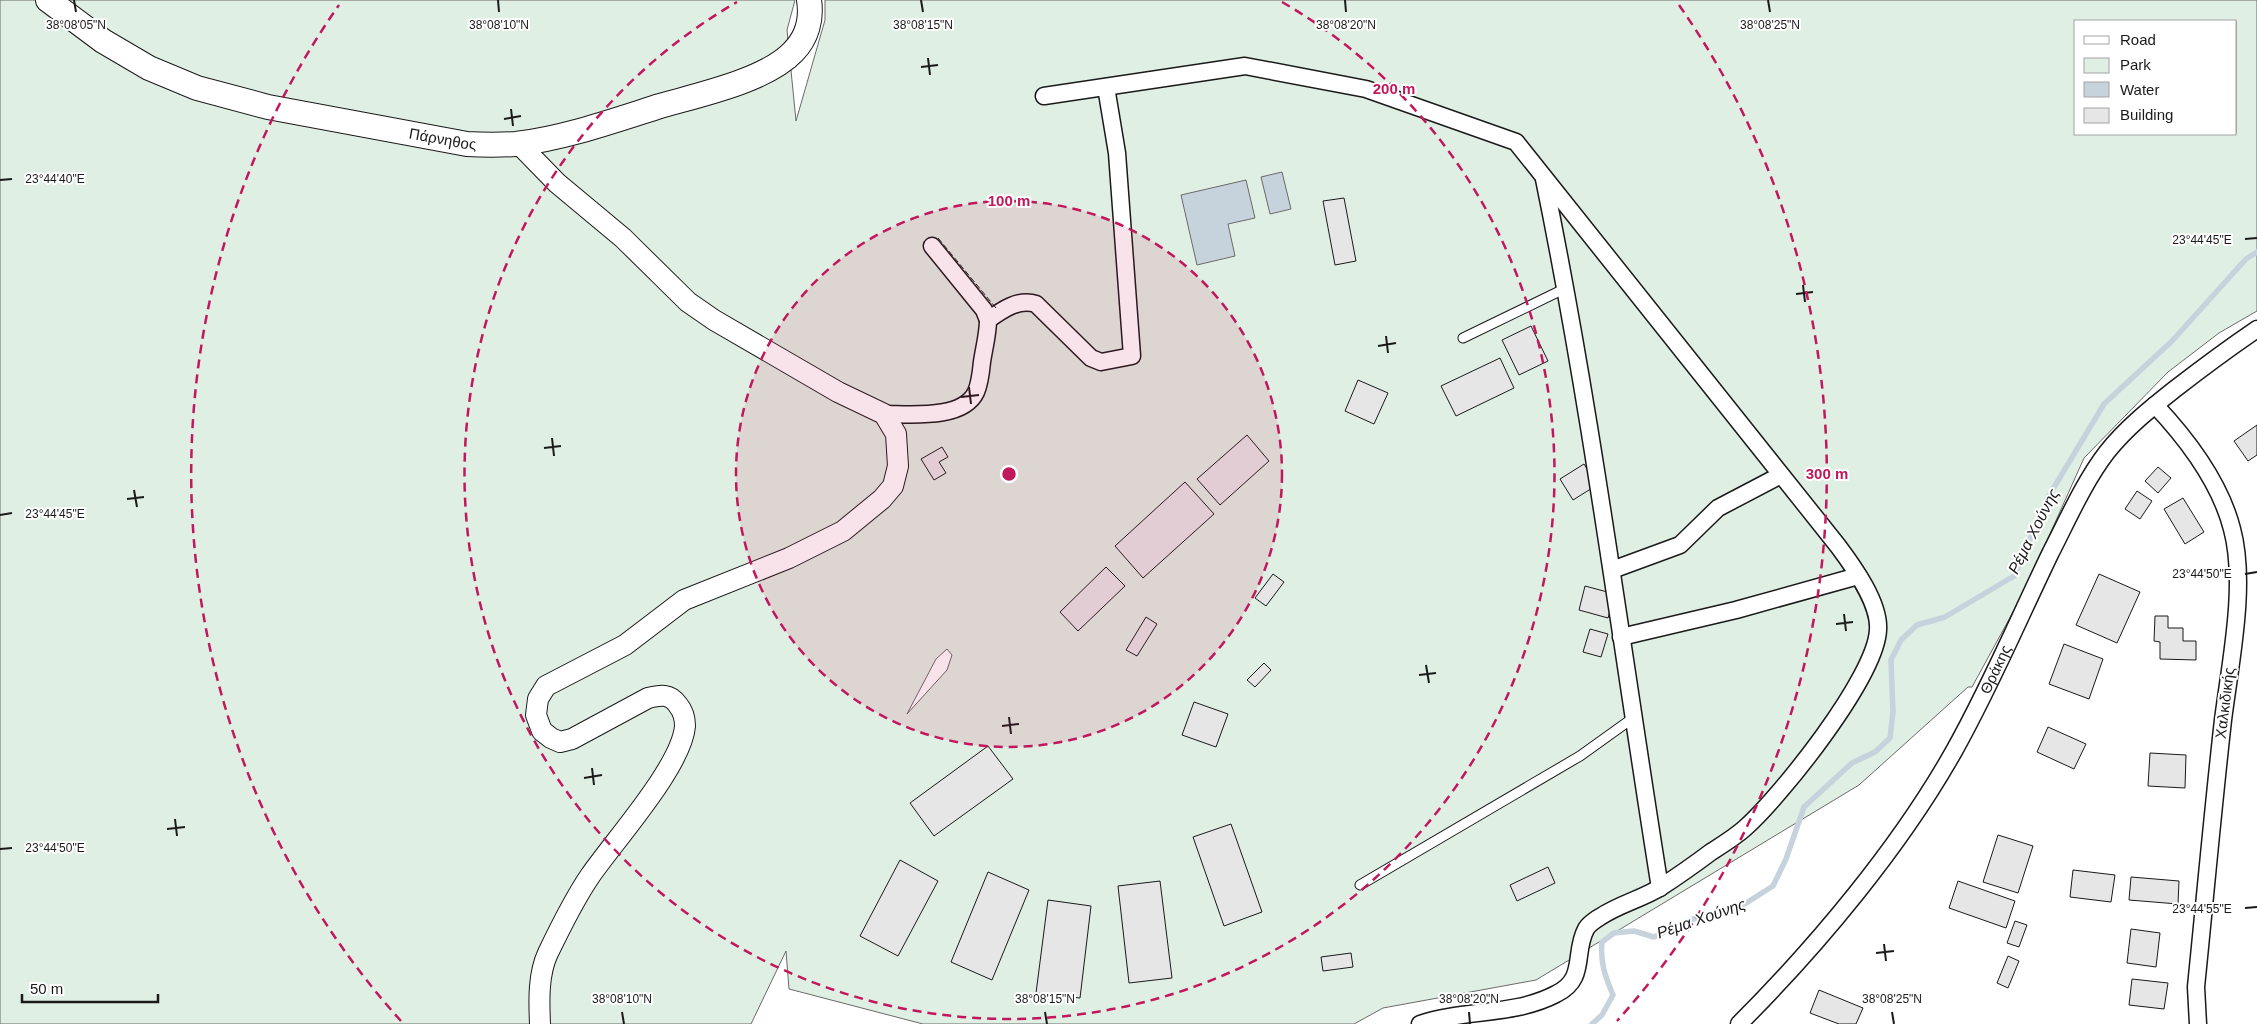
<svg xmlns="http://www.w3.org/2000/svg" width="2257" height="1024" font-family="Helvetica,sans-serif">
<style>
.green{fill:#e0efe3;stroke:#6a6a6a;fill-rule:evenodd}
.water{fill:#c6d2dc;stroke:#6a6a6a}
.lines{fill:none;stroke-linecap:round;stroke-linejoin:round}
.stream{stroke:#c6d2dc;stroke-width:5.5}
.building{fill:#e6e6e6;stroke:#1a1a1a}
.service-casing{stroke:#1a1a1a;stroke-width:11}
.minor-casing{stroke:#1a1a1a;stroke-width:19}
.tertiary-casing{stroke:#1a1a1a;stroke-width:22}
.secondary-casing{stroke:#1a1a1a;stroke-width:26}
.service{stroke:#fff;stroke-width:9}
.minor{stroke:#fff;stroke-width:16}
.tertiary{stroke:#fff;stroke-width:20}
.secondary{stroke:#fff;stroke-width:24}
.fence{stroke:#1a1a1a;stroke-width:1;stroke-dasharray:6 2.5;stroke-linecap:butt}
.ticks{fill:none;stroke:#1a1a1a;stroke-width:2}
.ring{fill:none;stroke:#c2185b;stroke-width:2.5;stroke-dasharray:9 6}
.labels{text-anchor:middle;stroke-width:4;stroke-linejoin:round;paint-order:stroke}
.street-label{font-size:15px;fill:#1a1a1a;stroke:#fff}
.water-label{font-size:16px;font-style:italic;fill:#1a1a1a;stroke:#fff}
.ticks-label{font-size:12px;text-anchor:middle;fill:#1a1a1a;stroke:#fff;stroke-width:4;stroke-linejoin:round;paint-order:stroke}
.centre{fill:#c2185b;stroke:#fff;stroke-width:2.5}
.ring-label{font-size:15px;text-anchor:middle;font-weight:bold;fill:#c2185b;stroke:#fff;stroke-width:4;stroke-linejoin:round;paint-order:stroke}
</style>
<rect width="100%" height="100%" fill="#fff"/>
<path class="green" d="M 0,0 L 795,0 L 787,30 L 796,121 L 825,20 L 825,0 L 2257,0 L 2257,311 L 2219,333 L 2168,372 L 2084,458 L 2024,592 L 1972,687 L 1968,687 L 1859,785 L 1536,980 L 1383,1008 L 1354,1024 L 923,1024 L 789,989 L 786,951 L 751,1024 L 0,1024 ZM 2076,21 L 2236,21 L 2236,134 L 2076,134 ZM 947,649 L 952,655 L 947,670 L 907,714 L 936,659 Z"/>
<path class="water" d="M 1282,172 L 1291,209 L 1270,214 L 1261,177 Z
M 1246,180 L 1255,218 L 1228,224 L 1235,256 L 1197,265 L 1181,195 Z"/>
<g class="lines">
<path class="stream" d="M 1592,1024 L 1602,1015 L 1613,995 C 1605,976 1600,962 1602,942 L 1614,933 L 1634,931 L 1654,937 L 1690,920 L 1743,905 L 1773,886 L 1786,859 L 1804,807 L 1852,763 L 1875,752 L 1890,738 L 1893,712 L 1891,660 L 1901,640 L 1917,625 L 1945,617 L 2014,576 L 2047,499 L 2104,404 L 2172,341 L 2246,259 L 2257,252"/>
</g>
<path class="building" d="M 1344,198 L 1356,261 L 1335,265 L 1323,201 Z
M 1531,326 L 1548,361 L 1519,375 L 1502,340 Z
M 1500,358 L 1514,388 L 1456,416 L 1441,386 Z
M 1358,380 L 1388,393 L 1374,424 L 1345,411 Z
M 2257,425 L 2257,455 L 2248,461 L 2234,441 Z
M 1247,435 L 1269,461 L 1220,505 L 1197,479 Z
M 942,447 L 948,457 L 939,462 L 946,473 L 934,480 L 921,459 Z
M 1584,464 L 1597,485 L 1573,500 L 1560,479 Z
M 2158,467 L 2171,478 L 2158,493 L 2145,481 Z
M 1185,482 L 1214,514 L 1143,578 L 1115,546 Z
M 2137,491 L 2152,501 L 2140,519 L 2125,509 Z
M 2183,498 L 2204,532 L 2185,544 L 2164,509 Z
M 1106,567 L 1125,586 L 1078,631 L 1060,612 Z
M 1273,574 L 1284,582 L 1266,606 L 1255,598 Z
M 2099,574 L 2140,592 L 2117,643 L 2076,625 Z
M 1585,586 L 1615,594 L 1608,618 L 1579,610 Z
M 2155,616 L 2168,616 L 2168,628 L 2183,628 L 2183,641 L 2196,641 L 2196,660 L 2160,659 L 2160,642 L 2154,641 Z
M 1146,617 L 1157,624 L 1137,656 L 1126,650 Z
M 1590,629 L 1608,634 L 1601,657 L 1583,652 Z
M 2064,644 L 2103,659 L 2089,699 L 2049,684 Z
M 1264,663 L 1271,670 L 1255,687 L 1247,680 Z
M 1194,702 L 1228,714 L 1216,747 L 1182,735 Z
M 2048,727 L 2086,744 L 2074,769 L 2037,752 Z
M 988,746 L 1013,779 L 934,836 L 910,803 Z
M 2150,753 L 2186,755 L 2185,788 L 2148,786 Z
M 1231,824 L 1262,912 L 1224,926 L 1193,837 Z
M 1998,835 L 2033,846 L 2018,893 L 1983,882 Z
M 900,860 L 938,881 L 898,956 L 860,936 Z
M 1548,867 L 1555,883 L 1517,901 L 1510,885 Z
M 2073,870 L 2115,875 L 2111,902 L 2070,897 Z
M 988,872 L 1029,890 L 992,980 L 951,962 Z
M 2131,877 L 2179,881 L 2178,904 L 2129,900 Z
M 1160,881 L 1172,978 L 1129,983 L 1118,886 Z
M 1958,881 L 2015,901 L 2006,928 L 1949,908 Z
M 1048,900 L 1091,906 L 1080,998 L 1036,993 Z
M 2015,921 L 2027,925 L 2019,947 L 2007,943 Z
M 2131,929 L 2160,933 L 2156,967 L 2127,963 Z
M 1351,953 L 1353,967 L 1323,971 L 1321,957 Z
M 2008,956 L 2019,961 L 2008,988 L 1997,983 Z
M 2132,979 L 2168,983 L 2164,1009 L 2129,1005 Z
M 1819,990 L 1863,1008 L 1856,1024 L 1839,1024 L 1810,1013 Z"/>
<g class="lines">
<defs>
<path id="service" d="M 1463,338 L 1566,288
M 1360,885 L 1580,756 L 1633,718"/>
<g id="minor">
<path d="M 1044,96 L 1245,66 L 1366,89 L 1516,142 L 1838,546 C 1853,566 1880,603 1878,630 C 1876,677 1781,796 1745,828 C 1735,837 1722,845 1711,852 C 1695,864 1678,876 1661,887 C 1642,899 1619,904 1600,917 C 1596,919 1588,925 1586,929 C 1573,953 1587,979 1556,994 C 1514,1016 1465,1009 1420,1024"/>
<path d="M 1544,179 C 1592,414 1622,651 1660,888"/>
<path d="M 932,246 L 984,310 L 988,320"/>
<path d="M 2155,405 C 2188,440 2220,482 2232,529 C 2247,584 2230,664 2223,720 C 2213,809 2205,898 2196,987 L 2198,1024"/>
<path d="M 884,414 C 910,414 963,420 976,392 C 980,383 981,372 982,362 C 984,348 988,334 988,320 C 1002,310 1019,298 1036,304 L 1091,358 L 1101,362 L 1132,356 L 1117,153 L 1106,87"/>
<path d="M 1612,570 L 1680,545 L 1718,508 L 1781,475"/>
<path d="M 1621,637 L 1736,610 L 1858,576"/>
<path id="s1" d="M 1739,1024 C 1817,946 1900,847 1954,751 C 1990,687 2019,618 2051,552 C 2068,519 2084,482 2107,452 C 2126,428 2151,408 2175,389 C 2202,368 2229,348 2257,329"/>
</g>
<path id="tertiary" d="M 518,143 L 557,183 L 623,238 L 688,302 L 714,320 L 838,392 L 884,414 L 896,434 L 898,466 L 893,486 L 882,499 L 843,531 L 789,558 L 684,600 L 625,645 L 546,686 L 538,699 L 536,715 L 542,731 L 551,738 L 560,742 L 572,739 L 648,698 C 660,695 670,693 678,705 C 683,711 685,717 685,726 C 682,766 614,841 590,876 C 575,898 560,928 548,953 C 538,974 539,1001 540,1024"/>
<g id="secondary">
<path id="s2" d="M 48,0 L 103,41 L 149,68 L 197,88 L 268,107 L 467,144 C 484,145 500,145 516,144 C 565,138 613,121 660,106 C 698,95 765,81 793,52 C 807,38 812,19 809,0"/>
</g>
</defs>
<use href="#service" class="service-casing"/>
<use href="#minor" class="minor-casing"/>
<use href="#tertiary" class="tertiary-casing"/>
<use href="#secondary" class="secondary-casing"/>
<use href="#service" class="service"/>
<use href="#minor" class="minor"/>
<use href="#tertiary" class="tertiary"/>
<use href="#secondary" class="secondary"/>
<path class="fence" d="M 938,238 L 996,308"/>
</g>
<path class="ticks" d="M 74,0 L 76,12M 498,0 L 499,12M 921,0 L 923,12M 1345,0 L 1346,12M 1768,0 L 1770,12M 928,58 L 930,75M 921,67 L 938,65M 511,109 L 513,126M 504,119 L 521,116M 0,180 L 12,179M 2245,239 L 2257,238M 1803,285 L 1805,302M 1796,294 L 1813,292M 1386,336 L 1388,353M 1378,346 L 1396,343M 969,387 L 971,404M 961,397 L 979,395M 552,438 L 554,456M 544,448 L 561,446M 134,490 L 137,507M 127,499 L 144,497M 0,515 L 12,513M 2245,574 L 2257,572M 1844,614 L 1846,631M 1836,624 L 1853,622M 1426,665 L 1429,683M 1419,675 L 1436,673M 1009,717 L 1011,734M 1002,726 L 1019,724M 592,768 L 594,785M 584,778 L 602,775M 175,819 L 177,836M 167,829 L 185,827M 0,849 L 12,848M 2245,908 L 2257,907M 1884,944 L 1886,961M 1876,953 L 1894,951M 622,1012 L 624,1024M 1045,1012 L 1047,1024M 1469,1012 L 1470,1024M 1892,1012 L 1894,1024"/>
<circle cx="1009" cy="474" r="273" fill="#c2185b" fill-opacity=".12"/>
<g class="ring">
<circle cx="1009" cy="474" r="273"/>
<path d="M1282 2A545 545 0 1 1 737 2"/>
<path d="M401 1021A818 818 0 0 1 339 5M1679 5A818 818 0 0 1 1617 1021"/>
</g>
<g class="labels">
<g class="street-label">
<text dy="5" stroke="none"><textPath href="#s2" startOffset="425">Πάρνηθος</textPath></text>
<text dy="5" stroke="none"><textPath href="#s1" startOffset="440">Θράκης</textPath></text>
<text transform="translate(2225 703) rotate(-83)" y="5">Χαλκιδικής</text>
</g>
<g class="water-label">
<text transform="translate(2033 531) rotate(-63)" y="6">Ρέμα Χούνης</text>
<text transform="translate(1701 918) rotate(-19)" y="6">Ρέμα Χούνης</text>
</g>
</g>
<g class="ticks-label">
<text x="76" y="29">38°08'05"N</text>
<text x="499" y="29">38°08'10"N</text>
<text x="923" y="29">38°08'15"N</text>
<text x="1346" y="29">38°08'20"N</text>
<text x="1770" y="29">38°08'25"N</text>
<text x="55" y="183">23°44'40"E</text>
<text x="2202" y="244">23°44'45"E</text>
<text x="55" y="518">23°44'45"E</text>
<text x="2202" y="578">23°44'50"E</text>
<text x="55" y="852">23°44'50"E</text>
<text x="2202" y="913">23°44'55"E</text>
<text x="622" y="1003">38°08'10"N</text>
<text x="1045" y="1003">38°08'15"N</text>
<text x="1469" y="1003">38°08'20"N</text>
<text x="1892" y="1003">38°08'25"N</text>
</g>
<circle cx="1009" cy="474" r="8" class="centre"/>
<g class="ring-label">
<text x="1394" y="94">200 m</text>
<text x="1009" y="206">100 m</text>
<text x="1827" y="479">300 m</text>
</g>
<rect x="2074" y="20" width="162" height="115" fill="#ffffff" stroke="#a3a3a3"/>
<rect x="2084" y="36" width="25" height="8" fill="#ffffff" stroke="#a3a3a3"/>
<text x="2120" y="45" font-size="15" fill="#1a1a1a">Road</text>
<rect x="2084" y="58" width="25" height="15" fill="#e0efe3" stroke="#a3a3a3"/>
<text x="2120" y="70" font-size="15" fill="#1a1a1a">Park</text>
<rect x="2084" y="82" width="25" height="15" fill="#c6d2dc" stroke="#a3a3a3"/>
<text x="2120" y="95" font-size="15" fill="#1a1a1a">Water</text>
<rect x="2084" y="108" width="25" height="15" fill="#e6e6e6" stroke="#a3a3a3"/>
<text x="2120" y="120" font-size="15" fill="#1a1a1a">Building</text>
<path d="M22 994v8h136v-8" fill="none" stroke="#1a1a1a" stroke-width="2.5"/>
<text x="30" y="994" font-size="15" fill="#1a1a1a" stroke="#ffffff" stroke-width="4" paint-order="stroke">50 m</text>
</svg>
